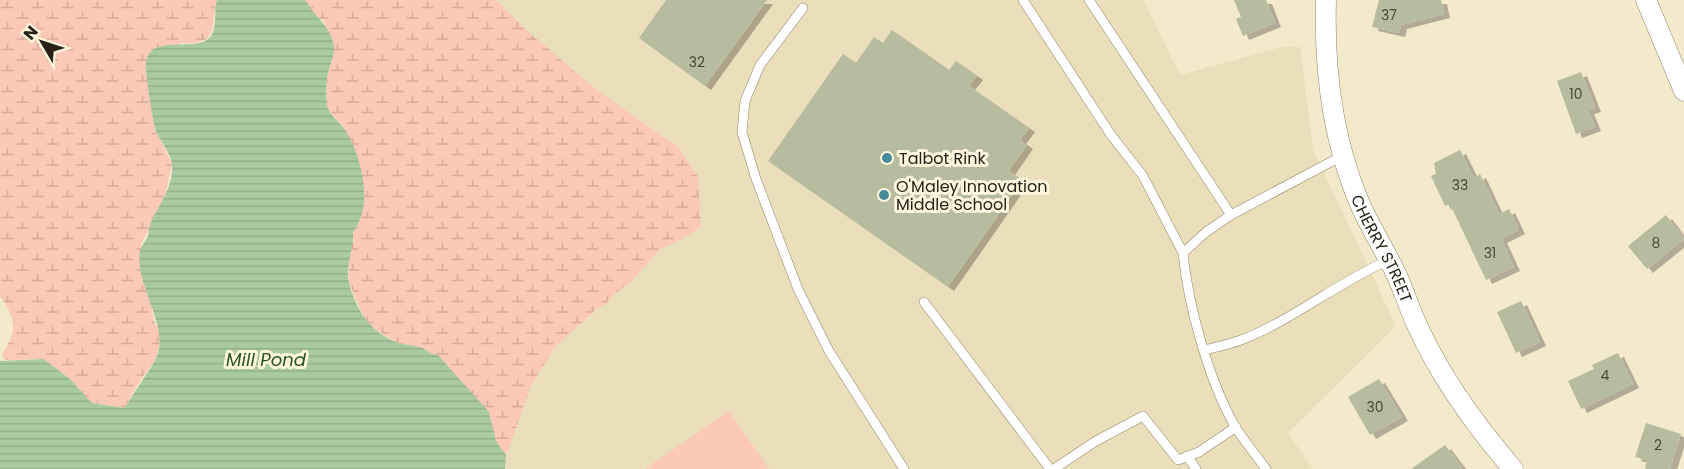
<svg xmlns="http://www.w3.org/2000/svg" width="1684" height="469" font-family="Poppins,sans-serif">
<style>
.built{fill:#ebdeba}
.wetland{fill:url(#wetland-marsh)}
.garden{fill:#fbc9b5}
.water{fill:url(#water-rules)}
.building{fill:#b7bc9f;filter:url(#shadow)}
.lines{fill:none;stroke-linecap:round;stroke-linejoin:round}
.lane-casing{stroke:#8f866a;stroke-width:10}
.street-casing{stroke:#8f866a;stroke-width:21}
.lane{stroke:#fff;stroke-width:9}
.street{stroke:#fff;stroke-width:20}
.poi-dot{fill:#478b99;stroke:#fff6de;stroke-width:2}
.labels{text-anchor:middle;stroke-width:6;stroke-linejoin:round;paint-order:stroke}
.number-label{font-size:14px;fill:#4a4839}
.poi-label{font-size:16px;fill:#262217;stroke:#fff6de;text-anchor:start}
.street-label{font-size:16px;fill:#262217;stroke:#fff6de}
.water-label{font-size:18px;font-style:italic;fill:#29551e;stroke:#fff6de}
</style>
<defs>
<pattern id="wetland-marsh" width="20" height="14" patternUnits="userSpaceOnUse" patternTransform="scale(1.5)"><rect width="20" height="14" fill="#fbc9b5"/><path d="M1 5h8M5 5V1M11 12h8M15 12V8" fill="none" stroke="#d7ac9b"/></pattern>
<pattern id="water-rules" width="6" height="5" patternUnits="userSpaceOnUse" patternTransform="scale(1.5)"><rect width="6" height="5" fill="#aacba1"/><path d="M0 2.5h6" fill="none" stroke="#92ae8a"/></pattern>
<filter id="shadow"><feDropShadow dx="6" dy="4" stdDeviation="0" flood-color="#0004"/></filter>
</defs>
<rect width="100%" height="100%" fill="#f3e9cb"/>
<path class="built" d="M 368,0 L 1143,0 L 1180,75 L 1282,47 L 1300,47 L 1313,149 L 1396,326 L 1288,433 L 1313,469 L 341,469 Z"/>
<path class="wetland" d="M 0,0 L 217,0 C 209,29 221,45 179,43 L 155,129 L 172,164 L 164,201 L 141,244 L 154,321 L 161,335 L 157,357 L 134,390 L 125,408 L 92,403 L 70,379 L 44,359 L 5,360 L 2,354 C 18,330 16,319 0,296 Z
M 305,0 L 496,0 L 526,30 L 598,91 L 678,147 L 698,177 L 701,227 L 675,243 L 660,249 L 632,281 L 613,295 L 605,305 L 600,306 L 554,348 L 531,386 L 506,455 L 496,441 L 489,412 L 429,354 L 422,348 L 398,343 L 367,324 L 349,282 L 349,249 L 354,240 L 345,129 L 327,108 L 327,76 L 334,54 L 324,21 L 313,14 Z"/>
<path class="garden" d="M 729,411 L 769,469 L 645,469 Z"/>
<path class="water" d="M 217,0 L 305,0 C 314,16 331,26 334,46 C 335,55 330,64 328,73 C 326,81 326,96 327,105 C 329,115 341,123 346,131 C 362,158 374,205 353,232 C 355,245 345,266 349,282 C 354,309 373,335 399,343 C 406,345 415,345 422,348 C 429,351 430,354 438,355 L 489,412 L 496,441 L 506,455 L 505,469 L 0,469 L 0,361 L 44,359 L 70,379 L 92,403 L 125,408 C 134,391 148,374 156,358 C 171,328 134,284 140,252 C 141,245 145,243 148,236 C 149,234 148,230 149,228 C 156,207 174,189 172,164 C 171,154 160,141 156,131 C 153,122 145,73 146,64 C 149,33 192,52 208,39 C 219,31 213,11 217,0 Z"/>
<path class="building" d="M 666,0 L 767,0 L 705,86 L 639,38 Z
M 1234,0 L 1266,0 L 1275,23 L 1243,36 L 1236,19 L 1241,17 Z
M 1379,0 L 1441,0 L 1444,14 L 1401,25 L 1399,33 L 1372,27 Z
M 892,30 L 949,70 L 956,61 L 977,76 L 969,86 L 1029,128 L 1020,140 L 1027,145 L 1009,171 L 1022,181 L 948,287 L 768,161 L 843,54 L 856,63 L 874,37 L 883,43 Z
M 1581,72 L 1595,108 L 1588,110 L 1595,127 L 1576,134 L 1557,81 Z
M 1460,150 L 1474,178 L 1480,174 L 1499,214 L 1509,209 L 1519,230 L 1501,239 L 1514,267 L 1486,280 L 1450,204 L 1445,206 L 1431,176 L 1436,174 L 1434,163 Z
M 1666,215 L 1684,239 L 1647,269 L 1628,246 Z
M 1521,301 L 1540,342 L 1516,353 L 1497,312 Z
M 1618,353 L 1633,384 L 1581,409 L 1568,381 L 1594,369 L 1592,365 Z
M 1379,379 L 1402,417 L 1370,435 L 1348,397 Z
M 1646,423 L 1681,434 L 1670,469 L 1645,469 L 1647,460 L 1635,457 Z
M 1445,445 L 1463,469 L 1411,469 Z"/>
<g class="lines">
<defs>
<path id="lane" d="M 1023,0 L 1111,135 L 1143,176 L 1183,253
M 1089,0 L 1231,215
M 803,8 L 760,65 L 745,101 L 742,132 L 756,179 L 798,289 L 829,351 L 904,469
M 924,302 L 1050,469
M 1205,350 C 1217,347 1230,344 1241,340 C 1293,320 1338,282 1389,260
M 1187,456 L 1196,469
M 1054,469 L 1096,441 L 1143,416 L 1178,460 L 1199,452 L 1236,427
M 1266,469 C 1256,455 1245,442 1236,428 C 1209,382 1188,305 1183,253 L 1206,232 L 1231,215 L 1342,156"/>
<g id="street">
<path id="s1" d="M 1326,0 C 1324,67 1332,135 1357,197 C 1368,225 1386,251 1398,278 C 1405,294 1410,310 1417,325 C 1441,378 1475,425 1513,469"/>
<path d="M 1646,0 L 1684,91"/>
</g>
</defs>
<use href="#lane" class="lane-casing"/>
<use href="#street" class="street-casing"/>
<use href="#lane" class="lane"/>
<use href="#street" class="street"/>
</g>
<g class="poi-dot">
<circle cx="887" cy="158" r="6"/>
<circle cx="884" cy="195" r="6"/>
</g>
<g class="labels">
<g class="number-label">
<text x="1389" y="20">37</text>
<text x="697" y="67">32</text>
<text x="1576" y="99">10</text>
<text x="1460" y="190">33</text>
<text x="1656" y="248">8</text>
<text x="1490" y="258">31</text>
<text x="1605" y="380">4</text>
<text x="1375" y="412">30</text>
<text x="1658" y="450">2</text>
</g>
<g class="poi-label">
<text x="899" y="164">Talbot Rink</text>
<text x="896" y="192">O'Maley Innovation<tspan x="896" dy="18">Middle School</tspan></text>
</g>
<g class="street-label">
<text dy="6" stroke="none"><textPath href="#s1" startOffset="258">CHERRY STREET</textPath></text>
</g>
<g class="water-label">
<text x="266" y="366">Mill Pond</text>
</g>
</g>
<g transform="translate(42 42) rotate(309)" stroke="#fff6de" stroke-width="4.5" paint-order="stroke">
<path d="M0-4.5L10 22L0 15L-10 22Z" fill="#262217"/>
<text y="-9" font-size="16" font-weight="bold" text-anchor="middle" fill="#262217">N</text>
</g>
</svg>
